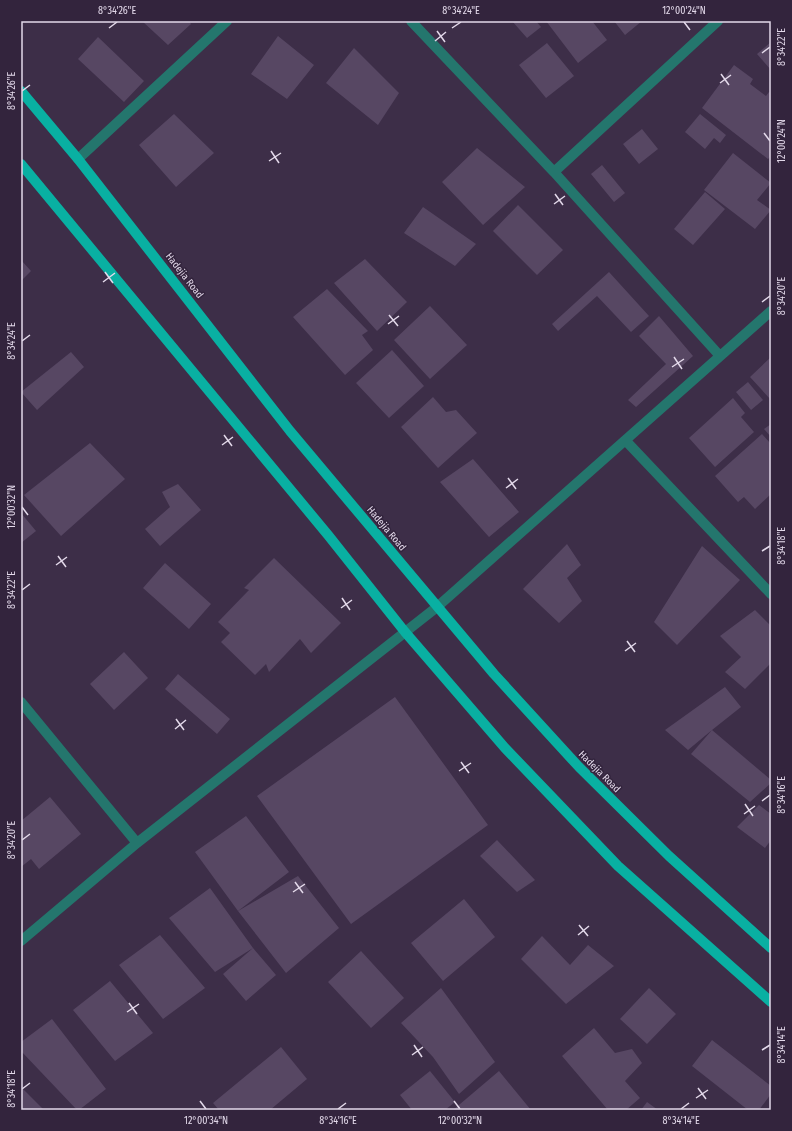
<svg xmlns="http://www.w3.org/2000/svg" width="792" height="1131" font-family="'Fira Sans Condensed',sans-serif">
<style>
.building{fill:#574763}
.lines{fill:none;stroke-linecap:round;stroke-linejoin:round}
.street{stroke:#24766d;stroke-width:10}
.primary{stroke:#09b0a2;stroke-width:10}
.ticks{fill:none;stroke:#e3d9ea;stroke-width:1.5}
.labels{text-anchor:middle;stroke-width:3;stroke-linejoin:round;paint-order:stroke}
.street-label{font-size:10px;fill:#e3d9ea;stroke:#33243d}
.neatline{fill:none;stroke:#e3d9ea;stroke-width:1.5}
.ticks-label{font-size:10px;text-anchor:middle;fill:#e3d9ea}
</style>
<rect width="100%" height="100%" fill="#3d2e48"/>
<path class="building" d="M 142,21 L 189,21 L 191,24 L 168,45 Z
M 512,21 L 536,21 L 541,27 L 527,38 Z
M 546,21 L 592,21 L 607,40 L 578,63 Z
M 614,21 L 642,21 L 625,35 Z
M 278,36 L 314,65 L 287,99 L 251,74 Z
M 98,37 L 144,81 L 124,102 L 78,59 Z
M 771,42 L 771,70 L 757,54 Z
M 547,43 L 574,76 L 546,98 L 519,65 Z
M 354,48 L 399,93 L 378,125 L 326,83 Z
M 734,65 L 753,79 L 750,84 L 766,96 L 769,92 L 771,93 L 771,156 L 768,159 L 702,108 Z
M 174,114 L 214,153 L 176,187 L 139,145 Z
M 700,114 L 726,135 L 720,143 L 714,138 L 705,149 L 685,132 Z
M 642,129 L 658,149 L 639,164 L 623,144 Z
M 477,148 L 525,187 L 483,225 L 442,182 Z
M 733,153 L 771,183 L 757,200 L 771,210 L 755,229 L 704,190 Z
M 602,165 L 625,193 L 614,202 L 591,174 Z
M 705,192 L 725,209 L 693,245 L 674,229 Z
M 518,205 L 563,250 L 537,275 L 493,231 Z
M 423,207 L 476,244 L 455,266 L 404,233 Z
M 365,259 L 407,302 L 377,331 L 334,283 Z
M 21,260 L 31,271 L 21,281 Z
M 609,272 L 649,316 L 631,332 L 597,296 L 558,331 L 552,324 Z
M 327,289 L 368,331 L 362,335 L 373,350 L 345,375 L 293,317 Z
M 430,306 L 467,345 L 430,379 L 394,340 Z
M 659,316 L 693,356 L 636,407 L 628,400 L 666,364 L 639,336 Z
M 392,350 L 424,386 L 389,418 L 356,383 Z
M 71,352 L 84,367 L 37,410 L 21,392 Z
M 771,357 L 771,400 L 750,377 Z
M 748,382 L 763,400 L 751,410 L 736,392 Z
M 433,397 L 446,412 L 456,410 L 477,433 L 438,468 L 401,427 Z
M 733,398 L 745,413 L 741,417 L 754,432 L 715,467 L 689,438 Z
M 771,424 L 771,437 L 764,429 Z
M 762,434 L 771,444 L 771,494 L 755,509 L 744,497 L 738,502 L 715,476 Z
M 90,443 L 125,479 L 61,536 L 24,495 Z
M 473,459 L 519,512 L 489,537 L 440,482 Z
M 178,484 L 201,510 L 160,546 L 145,529 L 170,507 L 162,492 Z
M 21,513 L 36,531 L 21,543 Z
M 567,544 L 581,565 L 567,578 L 582,601 L 559,623 L 523,589 Z
M 702,546 L 740,580 L 677,645 L 654,622 Z
M 274,558 L 341,623 L 311,653 L 300,639 L 269,672 L 266,664 L 255,675 L 221,642 L 230,633 L 218,622 L 249,590 L 244,588 Z
M 165,563 L 211,604 L 189,629 L 143,588 Z
M 755,610 L 771,626 L 771,663 L 745,689 L 725,672 L 741,657 L 720,636 Z
M 124,652 L 148,678 L 114,710 L 90,684 Z
M 178,674 L 230,719 L 217,734 L 165,689 Z
M 725,687 L 741,707 L 712,730 L 771,780 L 771,783 L 750,802 L 691,754 L 712,730 L 688,750 L 665,730 Z
M 395,697 L 488,825 L 351,924 L 257,796 Z
M 50,797 L 81,834 L 39,869 L 31,859 L 21,867 L 21,821 Z
M 759,805 L 771,814 L 771,840 L 765,848 L 737,827 Z
M 246,816 L 289,872 L 238,911 L 298,876 L 339,928 L 286,973 L 238,911 L 195,852 Z
M 497,840 L 535,880 L 517,892 L 480,856 Z
M 210,888 L 253,948 L 215,972 L 169,918 Z
M 464,899 L 495,937 L 443,981 L 411,943 Z
M 160,935 L 205,988 L 163,1019 L 119,965 Z
M 542,936 L 570,965 L 588,945 L 614,966 L 566,1004 L 521,959 Z
M 253,948 L 276,975 L 246,1001 L 223,974 Z
M 361,951 L 404,998 L 371,1028 L 328,982 Z
M 110,981 L 153,1033 L 115,1061 L 73,1010 Z
M 441,988 L 495,1062 L 459,1094 L 433,1057 L 401,1023 Z
M 649,988 L 676,1014 L 647,1044 L 620,1019 Z
M 52,1019 L 106,1089 L 79,1110 L 77,1110 L 21,1051 L 21,1042 Z
M 594,1028 L 615,1053 L 632,1049 L 642,1063 L 625,1081 L 640,1098 L 626,1110 L 608,1110 L 562,1056 Z
M 712,1040 L 771,1086 L 771,1094 L 759,1110 L 748,1110 L 692,1066 Z
M 281,1047 L 307,1079 L 270,1110 L 219,1110 L 213,1103 Z
M 430,1071 L 455,1102 L 445,1110 L 412,1110 L 400,1095 Z
M 499,1071 L 531,1110 L 453,1110 Z
M 21,1087 L 44,1110 L 21,1110 Z
M 647,1102 L 658,1110 L 641,1110 Z"/>
<g class="lines">
<path class="street" d="M 411,21 L 554,172 L 720,356
M 78,159 L 227,21
M 554,172 L 718,21
M 626,441 L 771,594
M 21,702 L 137,843
M 21,941 L 137,843 L 437,607 L 771,311"/>
<path class="primary" d="M 21,91 L 78,159 L 290,431 L 494,674 L 579,767 L 669,856 L 771,948
M 21,164 L 328,535 L 405,632 L 505,748 L 618,866 L 771,1002"/>
</g>
<path class="ticks" d="M 684,22 L 690,30M 109,28 L 117,22M 452,28 L 461,22M 437,31 L 445,42M 435,41 L 446,32M 762,53 L 770,47M 721,74 L 729,85M 720,83 L 731,75M 22,91 L 30,85M 764,133 L 770,141M 271,151 L 279,163M 269,161 L 281,153M 555,194 L 563,205M 554,204 L 565,196M 105,272 L 113,283M 103,282 L 115,273M 762,302 L 770,296M 389,315 L 398,326M 388,324 L 399,316M 22,341 L 30,335M 674,357 L 682,369M 672,367 L 684,359M 224,435 L 232,446M 222,445 L 233,437M 508,478 L 516,489M 506,488 L 518,479M 22,507 L 28,515M 762,551 L 770,546M 58,556 L 66,567M 56,565 L 67,557M 22,590 L 30,584M 342,598 L 350,610M 341,608 L 352,600M 627,641 L 635,652M 625,651 L 636,643M 176,719 L 184,730M 175,729 L 186,720M 461,762 L 469,773M 459,771 L 471,763M 762,801 L 770,795M 745,804 L 753,816M 744,814 L 755,806M 22,840 L 30,834M 295,882 L 303,893M 293,892 L 305,884M 579,925 L 588,936M 578,935 L 589,926M 129,1003 L 137,1014M 127,1012 L 139,1004M 414,1045 L 422,1057M 762,1050 L 770,1045M 412,1055 L 423,1047M 698,1088 L 706,1099M 22,1089 L 30,1083M 696,1098 L 708,1090M 200,1101 L 206,1109M 454,1101 L 460,1109M 338,1109 L 346,1103M 681,1109 L 689,1103"/>
<g class="labels">
<g class="street-label">
<text transform="translate(185 275) rotate(52)" y="4">Hadejia Road</text>
<text transform="translate(387 528) rotate(50)" y="4">Hadejia Road</text>
<text transform="translate(600 771) rotate(45)" y="4">Hadejia Road</text>
</g>
</g>
<rect width="792" height="1131" fill="none" stroke="#33243d" stroke-width="44"/>
<rect x="22" y="22" width="748" height="1087" class="neatline"/>
<g class="ticks-label">
<text x="117" y="14">8°34'26"E</text>
<text x="461" y="14">8°34'24"E</text>
<text x="684" y="14">12°00'24"N</text>
<text transform="translate(781 47) rotate(-90)" y="4">8°34'22"E</text>
<text transform="translate(11 91) rotate(-90)" y="4">8°34'26"E</text>
<text transform="translate(781 141) rotate(-90)" y="4">12°00'24"N</text>
<text transform="translate(781 296) rotate(-90)" y="4">8°34'20"E</text>
<text transform="translate(11 341) rotate(-90)" y="4">8°34'24"E</text>
<text transform="translate(11 507) rotate(-90)" y="4">12°00'32"N</text>
<text transform="translate(781 546) rotate(-90)" y="4">8°34'18"E</text>
<text transform="translate(11 590) rotate(-90)" y="4">8°34'22"E</text>
<text transform="translate(781 795) rotate(-90)" y="4">8°34'16"E</text>
<text transform="translate(11 840) rotate(-90)" y="4">8°34'20"E</text>
<text transform="translate(781 1045) rotate(-90)" y="4">8°34'14"E</text>
<text transform="translate(11 1089) rotate(-90)" y="4">8°34'18"E</text>
<text x="206" y="1124">12°00'34"N</text>
<text x="338" y="1124">8°34'16"E</text>
<text x="460" y="1124">12°00'32"N</text>
<text x="681" y="1124">8°34'14"E</text>
</g>
</svg>
